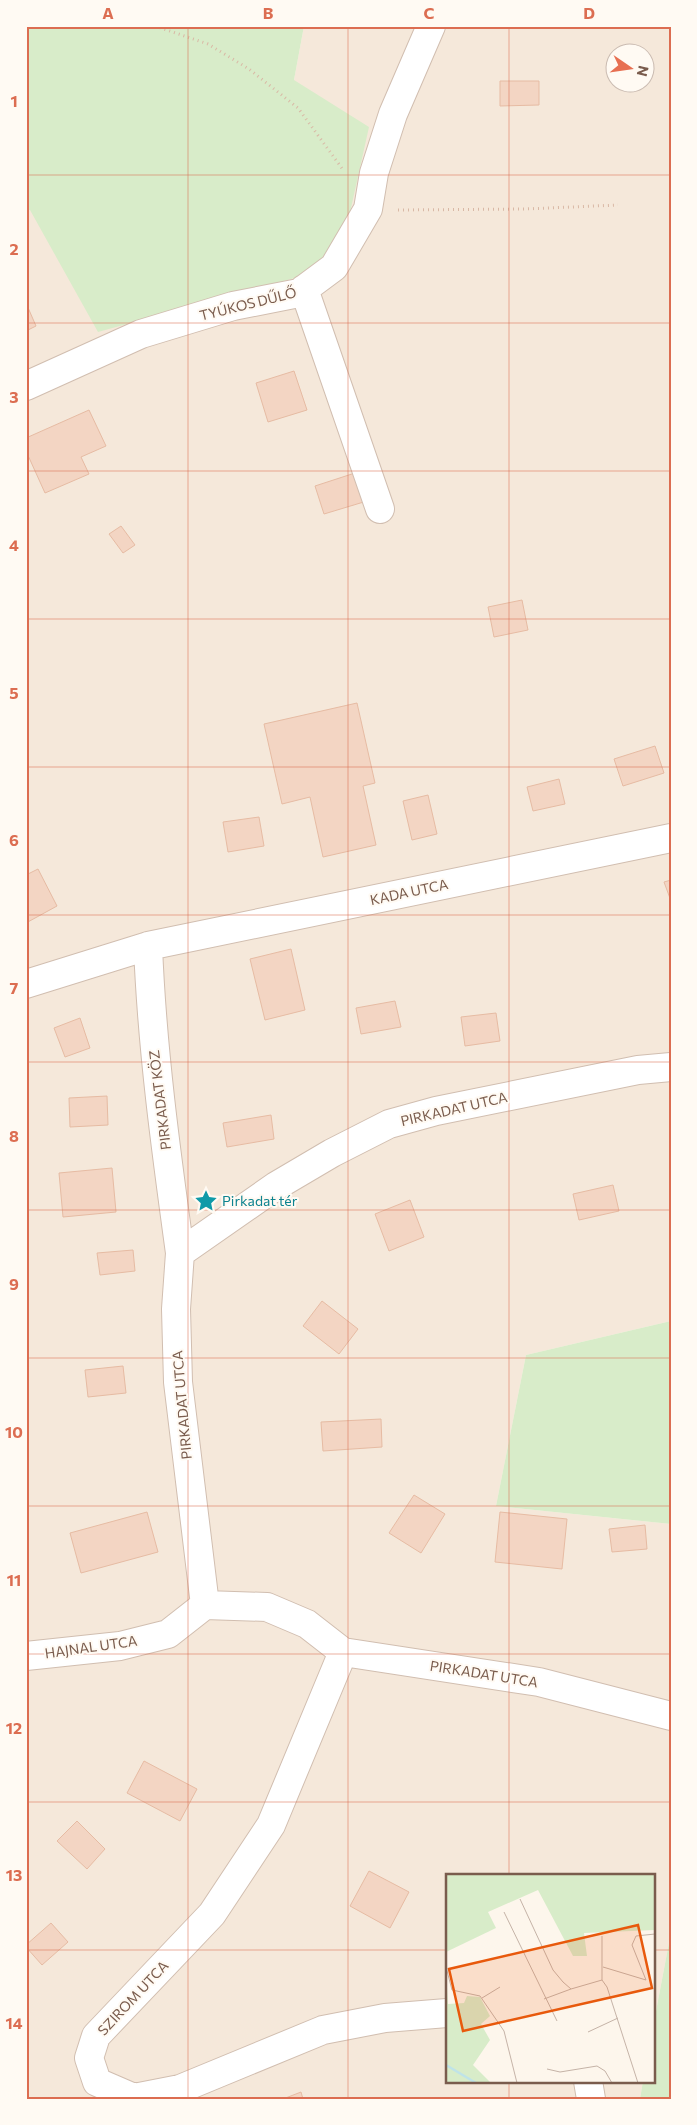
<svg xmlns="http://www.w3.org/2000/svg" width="697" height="2125" font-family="Commissioner,sans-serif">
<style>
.residential{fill:#f5e8da;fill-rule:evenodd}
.green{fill:#d8ecc9}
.building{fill:#f3d5c3;stroke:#e6bba3}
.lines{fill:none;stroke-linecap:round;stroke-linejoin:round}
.minor-casing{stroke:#d1beb0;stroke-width:30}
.path{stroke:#d9b8a5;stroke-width:3;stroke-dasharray:1 4;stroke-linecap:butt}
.minor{stroke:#fff;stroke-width:28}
.grid{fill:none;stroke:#dc6d51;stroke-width:1;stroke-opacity:0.55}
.labels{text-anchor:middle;stroke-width:4;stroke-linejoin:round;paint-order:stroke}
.street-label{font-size:14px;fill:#7a5c4d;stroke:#fffaf3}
.culture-label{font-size:14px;fill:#0d838f;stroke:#fffaf3;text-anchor:start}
.inset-river{fill:none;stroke:#bfe3e8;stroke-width:2.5}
.inset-road{fill:none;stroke:#c5b3a7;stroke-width:1}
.view{fill:#e8590c;fill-opacity:0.15;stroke:#e8590c;stroke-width:2.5}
.inset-edge{fill:none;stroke:#7a5c4d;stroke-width:2.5}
.neatline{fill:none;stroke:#dc6d51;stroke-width:2}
.grid-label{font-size:16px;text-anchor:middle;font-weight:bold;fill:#dc6d51}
</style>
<rect width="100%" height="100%" fill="#fdf6ec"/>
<path class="residential" d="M 304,26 L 671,26 L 671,1321 L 526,1355 L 496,1506 L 671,1524 L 671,1932 L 653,2027 L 653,1875 L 447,1875 L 447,2081 L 643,2081 L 640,2099 L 26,2099 L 26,210 L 294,80 ZM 614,52 L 644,52 L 644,82 L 614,82 Z"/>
<path class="green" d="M 26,26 L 304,26 L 294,80 L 369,127 L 349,217 L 320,271 L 98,332 L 30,210 L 26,210 Z
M 671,1321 L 671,1524 L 496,1506 L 526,1355 Z
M 671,1932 L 671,2099 L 640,2099 L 643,2081 L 653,2081 L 653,2027 Z"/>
<path class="building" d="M 500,81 L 539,81 L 539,105 L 500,106 Z
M 26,303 L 36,326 L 26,331 Z
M 294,371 L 307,410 L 268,422 L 256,383 Z
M 89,410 L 106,446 L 81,457 L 89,474 L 45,493 L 26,451 L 26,438 Z
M 358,472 L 367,501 L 324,514 L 315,486 Z
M 121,526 L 135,545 L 123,553 L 109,534 Z
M 522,600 L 528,630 L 494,637 L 488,607 Z
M 357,703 L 375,783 L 363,786 L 376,845 L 323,857 L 310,797 L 282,804 L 264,724 Z
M 655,746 L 664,773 L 623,786 L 614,759 Z
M 559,779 L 565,804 L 533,811 L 527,787 Z
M 428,795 L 437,834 L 412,840 L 403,801 Z
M 259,817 L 264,846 L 228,852 L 223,822 Z
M 38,869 L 57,906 L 26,923 L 26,875 Z
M 671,880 L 671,901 L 664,882 Z
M 291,949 L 305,1010 L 265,1020 L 250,959 Z
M 395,1001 L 401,1027 L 361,1034 L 356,1008 Z
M 496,1013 L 500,1041 L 465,1046 L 461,1017 Z
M 80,1018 L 90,1048 L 65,1057 L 54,1028 Z
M 107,1096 L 108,1125 L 70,1127 L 69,1098 Z
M 271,1115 L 274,1139 L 227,1147 L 223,1123 Z
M 112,1168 L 116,1212 L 63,1217 L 59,1173 Z
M 613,1185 L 619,1211 L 579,1220 L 573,1194 Z
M 410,1200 L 424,1237 L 389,1251 L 375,1214 Z
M 133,1250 L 135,1271 L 100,1275 L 97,1253 Z
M 322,1301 L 358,1329 L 339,1354 L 303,1326 Z
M 123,1366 L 126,1393 L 88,1397 L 85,1370 Z
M 381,1419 L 382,1447 L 323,1451 L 321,1422 Z
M 414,1495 L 445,1514 L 421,1553 L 389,1533 Z
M 147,1512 L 158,1552 L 81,1573 L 70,1533 Z
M 500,1512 L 567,1519 L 562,1569 L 495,1562 Z
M 645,1525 L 647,1549 L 612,1552 L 609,1529 Z
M 144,1761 L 197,1789 L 180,1821 L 127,1793 Z
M 77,1821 L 105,1849 L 87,1869 L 57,1841 Z
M 369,1871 L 409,1892 L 390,1928 L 350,1906 Z
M 51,1923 L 68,1942 L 42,1965 L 26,1947 L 26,1945 Z
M 301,2092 L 303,2099 L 283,2099 Z"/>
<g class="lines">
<defs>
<path id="minor" d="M 304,289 L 380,509
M 26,386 L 141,334 L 233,306 L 299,293 L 334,267 L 368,209 L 374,173 L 393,114 L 431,26
M 148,946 C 152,1049 166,1151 180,1253
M 26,984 L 148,946 L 671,838
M 205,1605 L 178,1382 L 176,1309 L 180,1253 L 276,1186 L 332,1153 L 389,1124 L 436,1111 L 638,1070 L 671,1067
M 205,1605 L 267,1607 L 307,1624 L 343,1652 L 539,1682 L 671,1716
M 343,1652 L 271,1825 L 212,1914 L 96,2036 L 89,2058 L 97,2082 L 134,2098 L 180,2089 L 323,2030 L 385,2018 L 447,2013
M 26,1656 L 120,1646 L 168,1634 L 205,1605
M 588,2081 L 591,2099"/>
</defs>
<use href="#minor" class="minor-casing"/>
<path class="path" d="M 155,26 L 208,44 L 249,69 L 298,108 L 344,171
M 398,210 L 525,209 L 618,205"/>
<use href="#minor" class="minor"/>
</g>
<path class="grid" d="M 188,26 L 188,2099M 348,26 L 348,2099M 509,26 L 509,1875M 26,175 L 671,175M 26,323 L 671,323M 26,471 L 671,471M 26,619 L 671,619M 26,767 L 671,767M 26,915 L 671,915M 26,1062 L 671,1062M 26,1210 L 671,1210M 26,1358 L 671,1358M 26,1506 L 671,1506M 26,1654 L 671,1654M 26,1802 L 671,1802M 26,1950 L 447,1950M 653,1950 L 671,1950M 509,2081 L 509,2099"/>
<defs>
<symbol id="sight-bare" viewBox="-9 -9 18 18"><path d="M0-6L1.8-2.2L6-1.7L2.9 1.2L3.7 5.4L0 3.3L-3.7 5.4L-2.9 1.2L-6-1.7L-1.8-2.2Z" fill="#0f9aa8" stroke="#fffaf3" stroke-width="2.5" paint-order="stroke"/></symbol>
</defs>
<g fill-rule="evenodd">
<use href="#sight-bare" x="190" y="1185" width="32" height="32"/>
</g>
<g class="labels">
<g class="street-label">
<text transform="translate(248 304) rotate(-14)" y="5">TYÚKOS DŰLŐ</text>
<text transform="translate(409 892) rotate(-12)" y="5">KADA UTCA</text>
<text transform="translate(160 1100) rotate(-97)" y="5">PIRKADAT KÖZ</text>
<text transform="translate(454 1109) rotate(-13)" y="5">PIRKADAT UTCA</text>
<text transform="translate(182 1405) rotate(-95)" y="5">PIRKADAT UTCA</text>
<text transform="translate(91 1647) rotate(-8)" y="5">HAJNAL UTCA</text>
<text transform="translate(484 1674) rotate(9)" y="5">PIRKADAT UTCA</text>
<text transform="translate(133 1998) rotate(-47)" y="5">SZIROM UTCA</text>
</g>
<g class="culture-label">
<text x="222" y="1206">Pirkadat tér</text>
</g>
</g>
<g transform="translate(446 1874)">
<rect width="209" height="209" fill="#fdf6ec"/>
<path d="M 0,0 L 209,0 L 209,56 L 138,59 L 141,82 L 127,82 L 92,16 L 42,38 L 50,54 L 0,78 ZM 0,96 L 2,130 L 18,129 L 21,122 L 34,123 L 44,142 L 35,150 L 44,166 L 27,191 L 45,209 L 0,209 Z" fill="#d8ecc9"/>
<path class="inset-river" d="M 0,191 L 30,209"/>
<path class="inset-road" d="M 74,25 L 107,96 L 117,108 L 125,115 L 156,106M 58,38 L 111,147M 0,93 L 6,116 L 34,122 L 58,157 L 71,209M 157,93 L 200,106 L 186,71 L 190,62 L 209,60M 156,106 L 161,113 L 192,209M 156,106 L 156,62M 36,124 L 54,113M 98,125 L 125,115M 142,158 L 172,144M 101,195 L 114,198 L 151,192 L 159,197 L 166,209"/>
<path class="view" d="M 192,51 L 206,114 L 17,157 L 3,95 Z"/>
<rect width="209" height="209" class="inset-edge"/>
</g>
<rect width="697" height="2125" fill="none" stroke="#fffaf3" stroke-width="55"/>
<g transform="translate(630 68) rotate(103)"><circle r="24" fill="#fffaf3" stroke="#cabbb1"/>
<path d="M0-4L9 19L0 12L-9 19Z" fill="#e76f51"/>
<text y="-8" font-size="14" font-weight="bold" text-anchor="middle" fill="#7a5c4d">N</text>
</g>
<rect x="28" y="28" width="642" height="2070" class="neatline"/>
<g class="grid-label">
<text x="108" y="19">A</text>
<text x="268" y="19">B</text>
<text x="429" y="19">C</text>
<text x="589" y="19">D</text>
<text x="14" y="107">1</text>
<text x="14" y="255">2</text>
<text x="14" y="403">3</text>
<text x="14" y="551">4</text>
<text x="14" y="699">5</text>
<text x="14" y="846">6</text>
<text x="14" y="994">7</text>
<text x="14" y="1142">8</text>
<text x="14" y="1290">9</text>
<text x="14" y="1438">10</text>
<text x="14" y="1586">11</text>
<text x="14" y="1734">12</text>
<text x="14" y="1881">13</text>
<text x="14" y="2029">14</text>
</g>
</svg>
